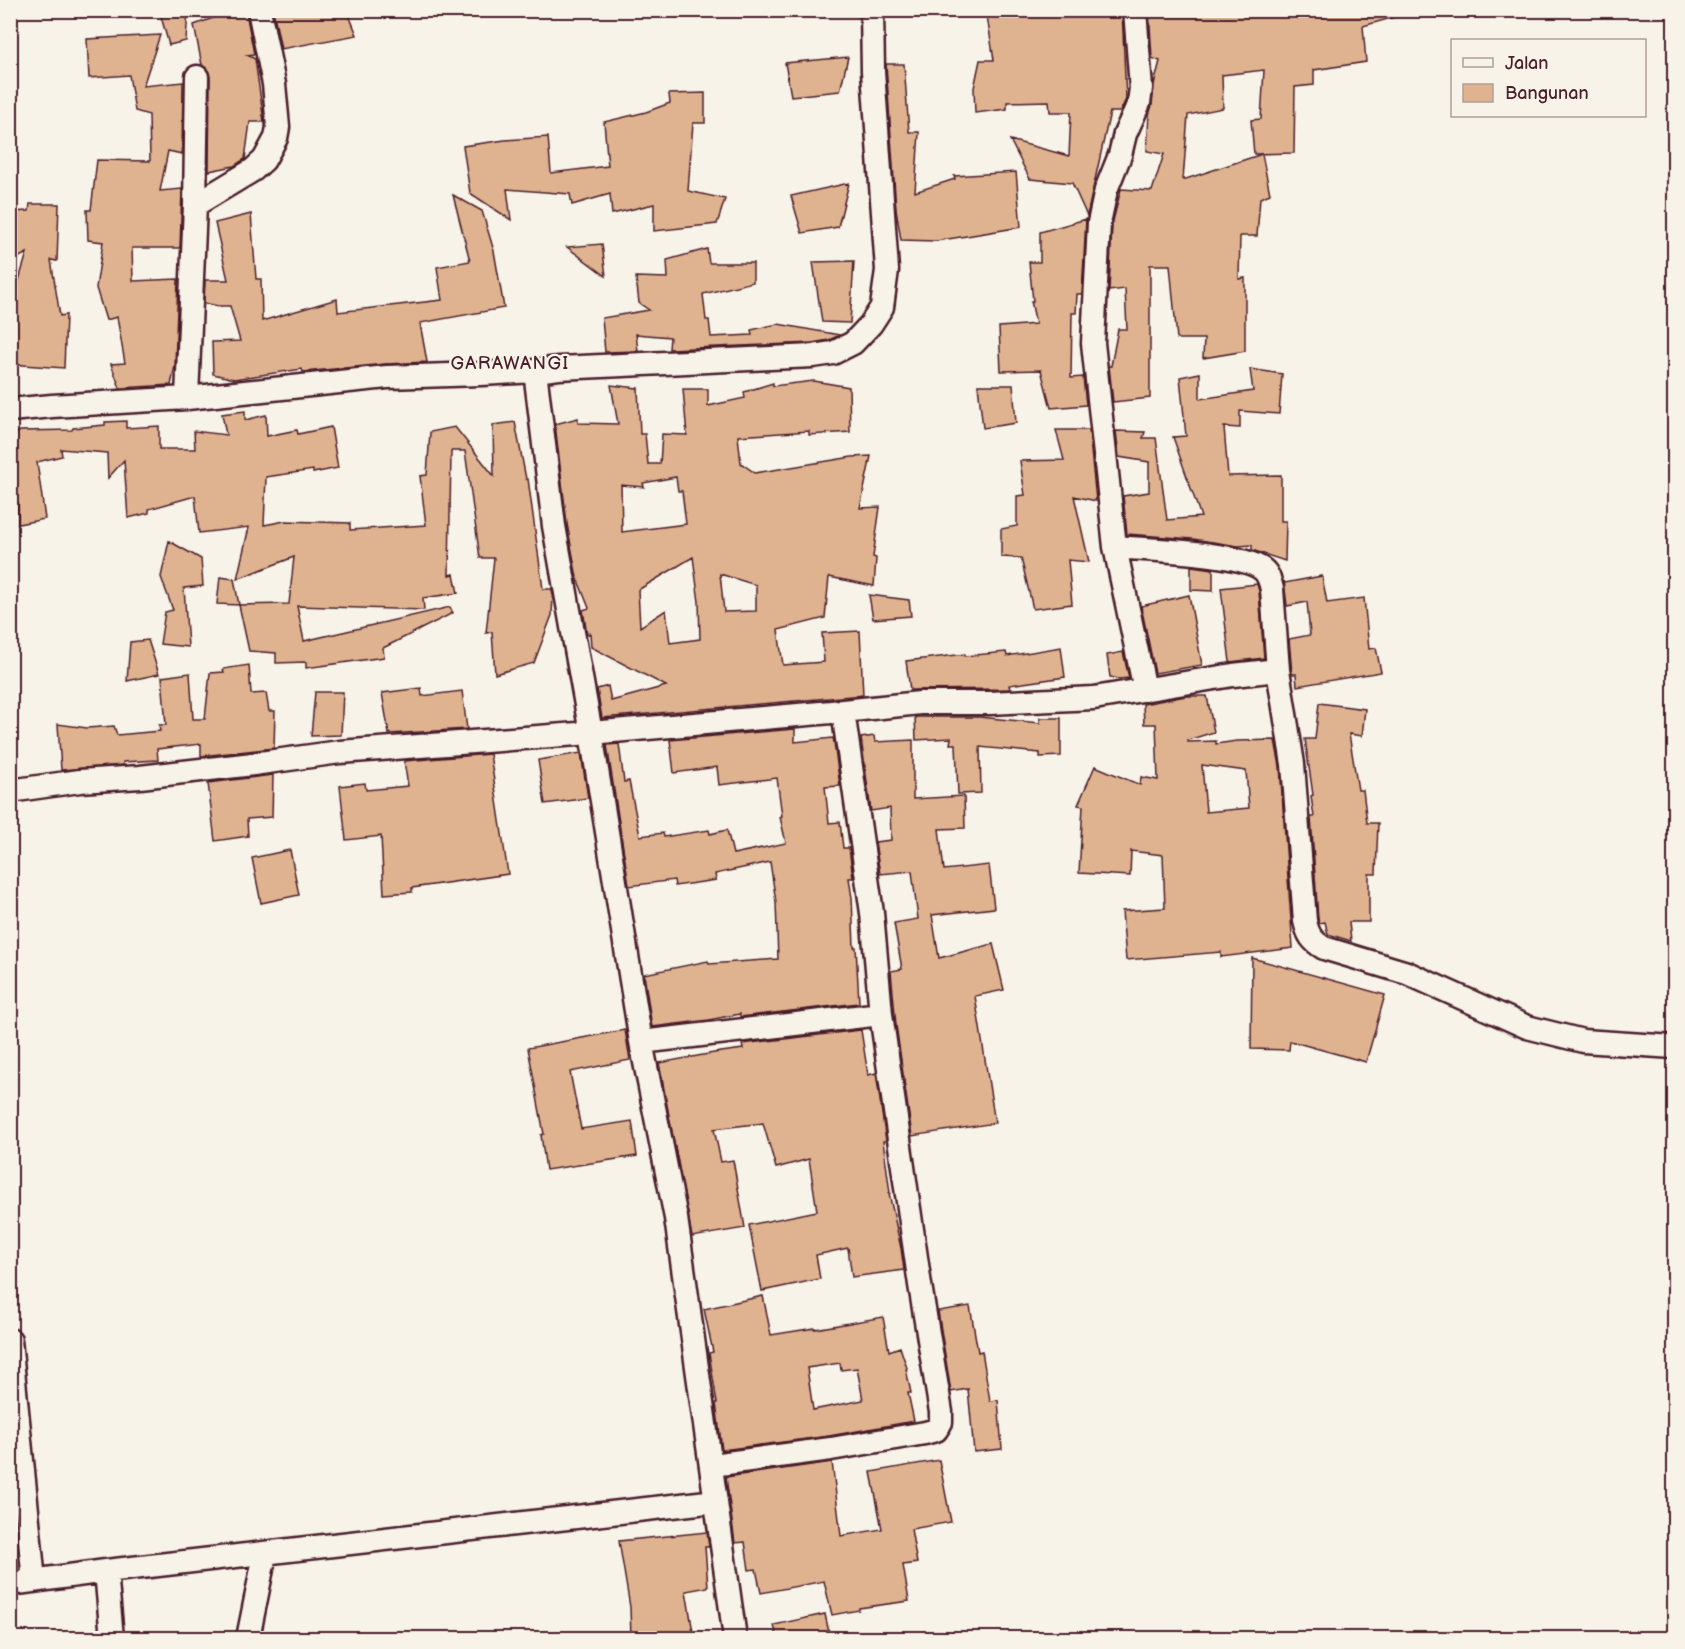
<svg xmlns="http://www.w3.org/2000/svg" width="1685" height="1649" font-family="'Balsamiq Sans',sans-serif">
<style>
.building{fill:#dfb290;stroke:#4a1f2b;stroke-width:1.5;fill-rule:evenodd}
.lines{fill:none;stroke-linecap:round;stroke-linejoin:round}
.minor-casing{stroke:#4a1f2b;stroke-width:27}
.minor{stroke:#f7f3e8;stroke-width:22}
.labels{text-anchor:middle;stroke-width:4.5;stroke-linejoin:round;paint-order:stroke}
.quarter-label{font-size:18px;letter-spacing:1.5px;fill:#4a1f2b;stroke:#f7f3e8}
</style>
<rect width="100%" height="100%" fill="#f7f3e8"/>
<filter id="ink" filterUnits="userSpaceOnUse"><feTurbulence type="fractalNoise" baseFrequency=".0167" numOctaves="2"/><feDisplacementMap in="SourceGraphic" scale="12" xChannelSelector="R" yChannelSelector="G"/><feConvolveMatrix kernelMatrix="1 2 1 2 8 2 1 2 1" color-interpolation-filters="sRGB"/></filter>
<g filter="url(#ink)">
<path class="building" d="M 175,10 L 188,10 L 186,41 L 169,45 L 160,13 Z
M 273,10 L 347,10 L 357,35 L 281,49 Z
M 986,10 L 1053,10 L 1053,17 L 1081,10 L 1122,10 L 1126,99 L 1120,112 L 1110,112 L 1087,216 L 1072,183 L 1030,179 L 1010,140 L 1069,156 L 1071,112 L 1050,112 L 1049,101 L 1007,102 L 1007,109 L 975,113 L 974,88 L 980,60 L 994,60 Z
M 1149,10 L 1401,10 L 1402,15 L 1363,26 L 1366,62 L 1314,70 L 1314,85 L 1295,87 L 1294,153 L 1254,154 L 1251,120 L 1261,119 L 1264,70 L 1222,75 L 1223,108 L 1188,115 L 1183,180 L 1262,154 L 1270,194 L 1260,198 L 1257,236 L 1240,236 L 1239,279 L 1245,278 L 1245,351 L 1203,358 L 1204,339 L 1177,339 L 1170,265 L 1150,265 L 1150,398 L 1113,402 L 1109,366 L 1111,366 L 1118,329 L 1127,329 L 1125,289 L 1109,291 L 1112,225 L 1121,189 L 1152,191 L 1164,154 L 1147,151 L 1149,115 L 1152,105 L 1154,85 L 1160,61 L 1152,58 Z
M 246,12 L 254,54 L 247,55 L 255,59 L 264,122 L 250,122 L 245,159 L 234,166 L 209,171 L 210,77 L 208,70 L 202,65 L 194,25 L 213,18 Z
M 160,35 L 143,86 L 183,82 L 182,154 L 168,151 L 160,191 L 182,189 L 180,248 L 132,248 L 133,281 L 178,279 L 175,366 L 171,385 L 120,388 L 111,364 L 125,363 L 117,317 L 106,320 L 96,288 L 103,242 L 88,240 L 87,210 L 91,210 L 97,160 L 150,161 L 149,115 L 135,111 L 129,75 L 89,78 L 87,39 Z
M 848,57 L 840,91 L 791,96 L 785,63 Z
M 886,64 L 904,64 L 909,132 L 919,132 L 915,192 L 955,179 L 954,176 L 1016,172 L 1021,227 L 936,241 L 901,240 L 896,209 Z
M 705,93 L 705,123 L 693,123 L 688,191 L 725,199 L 717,224 L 654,231 L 654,204 L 612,214 L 610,194 L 572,205 L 570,194 L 507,189 L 511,220 L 470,193 L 463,146 L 505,140 L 548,137 L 551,173 L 608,166 L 604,122 L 646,112 L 670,103 L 669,94 Z
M 849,183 L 838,227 L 802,233 L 791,196 Z
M 453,195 L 482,211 L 494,251 L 504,308 L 420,323 L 427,362 L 386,364 L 303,372 L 302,369 L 234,379 L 213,374 L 212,342 L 240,341 L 230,306 L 218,306 L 204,303 L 205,280 L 228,280 L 215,223 L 251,214 L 256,279 L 261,279 L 262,321 L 337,299 L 338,312 L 442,300 L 437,267 L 470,261 Z
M 30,204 L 59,204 L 57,261 L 51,260 L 60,316 L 66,315 L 64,368 L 10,364 L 10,298 L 14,297 L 27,253 L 10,262 L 10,212 L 29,211 Z
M 1086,219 L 1082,294 L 1077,294 L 1076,313 L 1072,313 L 1071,378 L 1083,377 L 1086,405 L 1051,408 L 1041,370 L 1001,371 L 999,327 L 1036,324 L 1031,301 L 1033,301 L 1029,262 L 1040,262 L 1040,232 Z
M 602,244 L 606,276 L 567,247 Z
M 707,249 L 709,263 L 753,263 L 753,282 L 703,294 L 706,320 L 709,320 L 711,337 L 752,335 L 751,330 L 778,324 L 840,335 L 829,340 L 812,343 L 669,349 L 670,337 L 636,334 L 638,351 L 605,352 L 602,318 L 649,310 L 639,303 L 636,277 L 668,278 L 667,260 Z
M 854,261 L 850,323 L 822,322 L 813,262 Z
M 1250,369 L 1282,374 L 1279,414 L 1240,411 L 1240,428 L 1224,427 L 1228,476 L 1281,475 L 1281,521 L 1286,521 L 1285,561 L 1252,550 L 1252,545 L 1238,546 L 1193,539 L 1127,534 L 1123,496 L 1149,492 L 1149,462 L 1119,457 L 1116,431 L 1145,432 L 1143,438 L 1156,438 L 1167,520 L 1201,517 L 1173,437 L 1186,436 L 1180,377 L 1200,373 L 1200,399 L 1253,391 Z
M 814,381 L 849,387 L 850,432 L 809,435 L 809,431 L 738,436 L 741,463 L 755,473 L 852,457 L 871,456 L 860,508 L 880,507 L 873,557 L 876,558 L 874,586 L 829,577 L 825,618 L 778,630 L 783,665 L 824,662 L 822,633 L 860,631 L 863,695 L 602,718 L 597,689 L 608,686 L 611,701 L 666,686 L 591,647 L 590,633 L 587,634 L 583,610 L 589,608 L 577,578 L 567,524 L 555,424 L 578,418 L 578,423 L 618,424 L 611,385 L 638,388 L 640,434 L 645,434 L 648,464 L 660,464 L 662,434 L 687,435 L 683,389 L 708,389 L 708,406 L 745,398 L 744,392 L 773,383 L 773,386 ZM 676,477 L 678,491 L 682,491 L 686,524 L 622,532 L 621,485 L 644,487 L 643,483 ZM 693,557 L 699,602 L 700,639 L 670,643 L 666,610 L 640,627 L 638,590 ZM 720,574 L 756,585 L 756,611 L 724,612 Z
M 978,385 L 1013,385 L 1016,423 L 983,428 Z
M 245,411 L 245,420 L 266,415 L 267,436 L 297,430 L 298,434 L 331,427 L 338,468 L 313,473 L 313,470 L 266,477 L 264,525 L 285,521 L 350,523 L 350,530 L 426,525 L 420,476 L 427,475 L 430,432 L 455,427 L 494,476 L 493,425 L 515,422 L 526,479 L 528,479 L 543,589 L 552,589 L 553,595 L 552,615 L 534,663 L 495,674 L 492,632 L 486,633 L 494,558 L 480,558 L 465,451 L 451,451 L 449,575 L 454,574 L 458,593 L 423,598 L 424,610 L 297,606 L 304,641 L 450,607 L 453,613 L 383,648 L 384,657 L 306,668 L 306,662 L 276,663 L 276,653 L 249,651 L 239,605 L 289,604 L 294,557 L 237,579 L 249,527 L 199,533 L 195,496 L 149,509 L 149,513 L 128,518 L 124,460 L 108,478 L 107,453 L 61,449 L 62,456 L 37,462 L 45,519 L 18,524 L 18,502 L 10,497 L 10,437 L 20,431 L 72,430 L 73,428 L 105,425 L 105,422 L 126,421 L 126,428 L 159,426 L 159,449 L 195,449 L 194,431 L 226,435 L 222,414 Z
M 1056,430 L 1089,430 L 1096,501 L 1074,496 L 1089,562 L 1068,560 L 1072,604 L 1033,609 L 1021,558 L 1001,557 L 1001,529 L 1017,526 L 1017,496 L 1025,495 L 1020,461 L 1064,460 Z
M 169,541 L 201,559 L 203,586 L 184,588 L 188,647 L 160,644 L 165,612 L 173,610 L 161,577 Z
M 1191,566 L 1213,569 L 1213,591 L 1191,590 Z
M 1322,576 L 1327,603 L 1364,598 L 1369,649 L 1376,648 L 1381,672 L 1297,686 L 1296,674 L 1292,674 L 1289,639 L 1310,635 L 1307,602 L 1287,606 L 1284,581 L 1285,583 Z
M 220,577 L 234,579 L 239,605 L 217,604 Z
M 1257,584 L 1259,591 L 1264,658 L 1230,662 L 1221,588 Z
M 869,595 L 909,600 L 911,616 L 873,619 Z
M 1189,595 L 1202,665 L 1155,673 L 1141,606 Z
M 148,640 L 159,674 L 127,681 L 130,642 Z
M 1061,647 L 1065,677 L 1009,685 L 1010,689 L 910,690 L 906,661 L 965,654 L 965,656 L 1006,652 L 1007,656 Z
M 1123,652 L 1129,678 L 1119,679 L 1110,677 L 1107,655 Z
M 249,665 L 251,694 L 266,693 L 269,711 L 275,711 L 274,748 L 201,756 L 201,744 L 157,749 L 158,760 L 123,762 L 123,765 L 61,770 L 58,724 L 87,728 L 114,726 L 117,735 L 160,731 L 159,725 L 166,725 L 162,677 L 190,673 L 193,719 L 205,719 L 210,673 L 224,672 L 223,669 Z
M 421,688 L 422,696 L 462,691 L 467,729 L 389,734 L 382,693 Z
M 315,692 L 343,692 L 341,735 L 311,736 Z
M 1186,696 L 1207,696 L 1214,732 L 1188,740 L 1188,742 L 1216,741 L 1216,744 L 1237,741 L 1275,740 L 1280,766 L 1293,948 L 1221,957 L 1221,952 L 1126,960 L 1122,911 L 1165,908 L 1163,855 L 1131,851 L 1130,876 L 1079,873 L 1083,806 L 1078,805 L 1095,766 L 1140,785 L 1141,777 L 1158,780 L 1156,724 L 1144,724 L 1143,704 ZM 1202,765 L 1246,771 L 1249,808 L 1206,812 Z
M 1319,703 L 1365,709 L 1362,736 L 1349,734 L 1358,790 L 1363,790 L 1367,823 L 1378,823 L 1376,874 L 1369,874 L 1369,922 L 1349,922 L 1351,941 L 1328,934 L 1325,922 L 1319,923 L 1318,919 L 1311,817 L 1314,817 L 1311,796 L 1313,795 L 1305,739 L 1315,739 Z
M 915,717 L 979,717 L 1040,723 L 1040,718 L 1061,718 L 1061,756 L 1040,757 L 1040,753 L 980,747 L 981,793 L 958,794 L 956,744 L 950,744 L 951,738 L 916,740 Z
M 795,729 L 795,742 L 833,738 L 834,742 L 840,786 L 825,787 L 829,823 L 840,822 L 843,848 L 849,848 L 853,878 L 849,878 L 852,898 L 854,947 L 856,947 L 859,1003 L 740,1017 L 740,1014 L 709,1020 L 652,1027 L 644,974 L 708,961 L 709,964 L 778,959 L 776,902 L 770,862 L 715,874 L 716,880 L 675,886 L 674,880 L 629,886 L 607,745 L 619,744 L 624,782 L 629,781 L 640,836 L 663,833 L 664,837 L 709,830 L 710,834 L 727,830 L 733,854 L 786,843 L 780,817 L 782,816 L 777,778 L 719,785 L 717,767 L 674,773 L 670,740 Z
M 874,736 L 875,742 L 913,740 L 913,799 L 964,796 L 965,828 L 939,829 L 944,870 L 989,865 L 994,908 L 932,915 L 939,958 L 993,944 L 1004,990 L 975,996 L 995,1123 L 912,1136 L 896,1025 L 891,971 L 902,969 L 894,923 L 918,919 L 912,871 L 880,874 L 875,842 L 891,840 L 890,808 L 871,811 L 861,738 Z
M 581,753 L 588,798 L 545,804 L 538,760 Z
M 490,754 L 508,874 L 412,888 L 412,892 L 384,894 L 381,836 L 346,840 L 340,786 L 365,783 L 366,790 L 408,786 L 404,761 Z
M 273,775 L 272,817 L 247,819 L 248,836 L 215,841 L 208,783 Z
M 290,850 L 299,895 L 261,903 L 252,858 Z
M 1252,958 L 1385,995 L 1366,1062 L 1290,1041 L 1289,1050 L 1251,1049 Z
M 625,1030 L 630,1060 L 570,1072 L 581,1129 L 632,1121 L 637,1156 L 546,1170 L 541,1135 L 544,1134 L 528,1048 Z
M 861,1030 L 868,1075 L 876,1073 L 886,1141 L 883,1141 L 890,1193 L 889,1193 L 901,1248 L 904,1270 L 852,1277 L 848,1248 L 816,1255 L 820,1279 L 762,1291 L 749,1225 L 817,1211 L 809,1159 L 776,1168 L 763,1123 L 714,1129 L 721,1162 L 733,1160 L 745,1228 L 692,1237 L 659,1063 L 714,1053 L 743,1049 L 742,1044 Z
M 763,1296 L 771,1335 L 815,1328 L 815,1329 L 883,1317 L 889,1351 L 900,1347 L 907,1368 L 906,1369 L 911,1393 L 908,1393 L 914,1421 L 829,1436 L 722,1450 L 716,1403 L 717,1403 L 709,1353 L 713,1352 L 704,1309 ZM 840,1363 L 841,1370 L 857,1368 L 863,1400 L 813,1410 L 807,1368 Z
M 970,1306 L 978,1352 L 982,1351 L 990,1401 L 998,1400 L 1002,1449 L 974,1452 L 968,1389 L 951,1392 L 938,1311 Z
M 939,1460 L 951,1522 L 911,1529 L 917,1563 L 903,1565 L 909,1601 L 859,1608 L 859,1610 L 832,1615 L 824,1581 L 761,1593 L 756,1569 L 749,1570 L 745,1542 L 735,1543 L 726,1477 L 832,1462 L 841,1536 L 882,1529 L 871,1472 Z
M 707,1532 L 709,1547 L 705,1547 L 708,1587 L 686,1591 L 694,1638 L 631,1638 L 630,1607 L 619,1541 Z
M 825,1614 L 830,1638 L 777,1638 L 774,1625 Z"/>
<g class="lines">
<defs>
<path id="minor" d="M 1135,10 L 1141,88 L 1139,103 L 1125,134 L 1120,155 L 1106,190 L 1099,223 L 1093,343 L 1115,547 L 1145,690
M 195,205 L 197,77
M 187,398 L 195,205 L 253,170 L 264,160 L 276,138 L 278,127 L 274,84 L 259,10
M 10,410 L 52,406 L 187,398 L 387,377 L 481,374 L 535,371
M 1115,547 C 1146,550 1240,552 1262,569 C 1269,574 1270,582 1272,589 L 1278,670
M 10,791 L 80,781 L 140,777 L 253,764 L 340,752 L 591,733 L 843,711 L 920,703 L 990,703 L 1094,698 L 1233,675 L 1278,670 L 1293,764 L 1305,921 C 1308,935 1312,941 1324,948 L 1407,973 L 1527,1027 L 1583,1041 L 1674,1047
M 641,1042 L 881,1014
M 10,1340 L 34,1581
M 712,1465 L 831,1449 L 925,1433 L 936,1430 L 941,1422 L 941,1412 L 920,1285 L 881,1014 L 872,913 L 843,711
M 10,1584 L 106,1571
M 112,1638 L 106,1571 L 716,1501
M 248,1638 L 265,1554
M 735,1638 L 676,1218 L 641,1042 L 591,733 L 554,526 L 535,371 L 559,368 L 813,356 L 833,353 L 853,343 L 871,324 L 882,307 L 887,270 L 873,71 L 872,10"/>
</defs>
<use href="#minor" class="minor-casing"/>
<use href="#minor" class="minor"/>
</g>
</g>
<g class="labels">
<g class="quarter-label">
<text x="510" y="369">GARAWANGI</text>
</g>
</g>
<rect width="1685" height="1649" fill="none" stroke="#f7f3e8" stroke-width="36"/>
<rect x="18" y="18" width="1649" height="1613" fill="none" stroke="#4a1f2b" stroke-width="2" filter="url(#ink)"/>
<rect x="1451" y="39" width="195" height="78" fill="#f7f3e8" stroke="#b29e9c" stroke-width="1.5"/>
<rect x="1463" y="58" width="30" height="9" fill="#f7f3e8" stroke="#b29e9c" stroke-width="1.5"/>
<text x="1505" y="69" font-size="18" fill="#4a1f2b">Jalan</text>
<rect x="1463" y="84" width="30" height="18" fill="#dfb290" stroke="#b29e9c" stroke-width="1.5"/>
<text x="1505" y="99" font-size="18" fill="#4a1f2b">Bangunan</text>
</svg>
